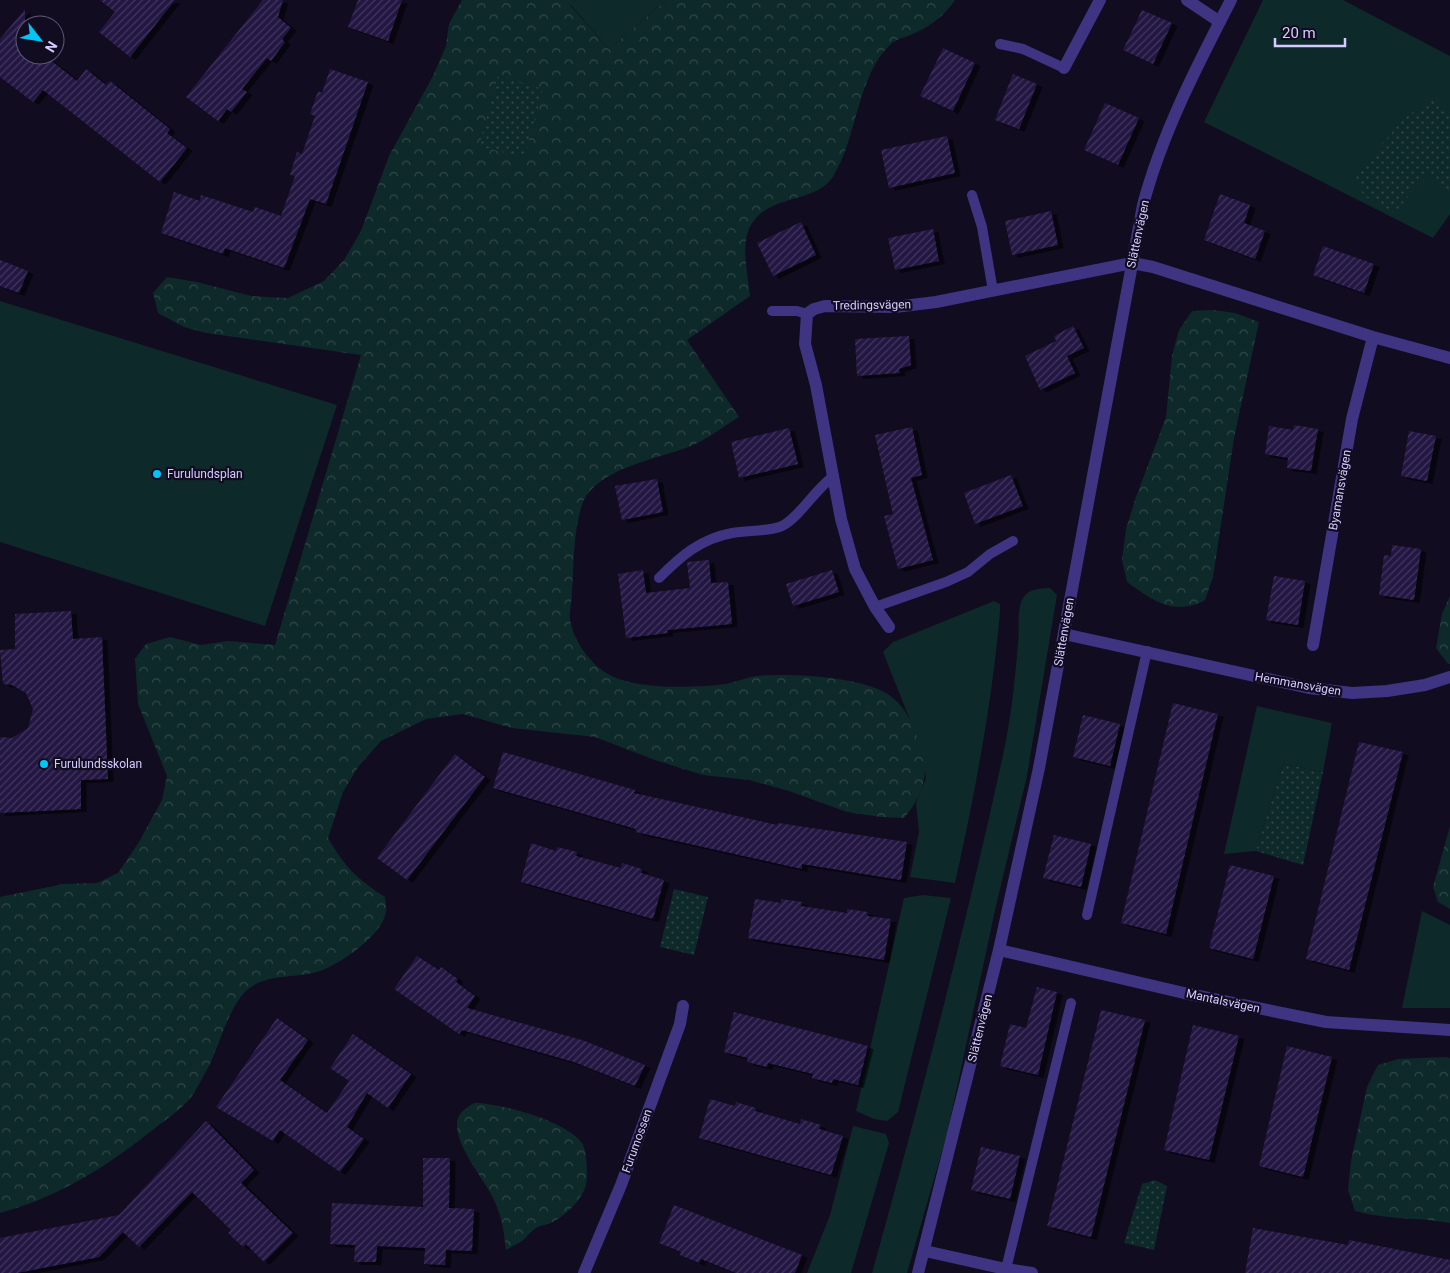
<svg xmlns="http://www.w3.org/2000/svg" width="1450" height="1273" font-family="Roboto,sans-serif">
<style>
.grass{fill:#0e292a}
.forest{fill:url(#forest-crowns)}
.park{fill:url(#park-dots)}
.building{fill:url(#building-hatch);filter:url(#shadow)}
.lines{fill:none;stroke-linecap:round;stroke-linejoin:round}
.service{stroke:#3e3482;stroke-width:10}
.minor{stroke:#3e3482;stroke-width:12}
.poi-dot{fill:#00c6f6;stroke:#110c20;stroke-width:2}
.labels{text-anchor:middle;stroke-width:4.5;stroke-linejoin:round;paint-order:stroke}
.street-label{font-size:12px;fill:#d6cbff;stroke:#110c20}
.poi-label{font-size:12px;fill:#d6cbff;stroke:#110c20;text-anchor:start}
</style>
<defs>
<pattern id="forest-crowns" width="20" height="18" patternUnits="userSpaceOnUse" patternTransform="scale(1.25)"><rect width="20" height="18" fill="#0e292a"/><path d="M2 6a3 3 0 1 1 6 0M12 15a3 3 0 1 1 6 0" fill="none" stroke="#30474a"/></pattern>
<pattern id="park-dots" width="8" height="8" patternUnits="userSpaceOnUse" patternTransform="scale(1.25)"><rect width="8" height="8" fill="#0e292a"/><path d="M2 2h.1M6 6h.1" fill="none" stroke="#30474a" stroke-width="1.8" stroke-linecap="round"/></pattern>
<pattern id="building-hatch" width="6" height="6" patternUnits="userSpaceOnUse" patternTransform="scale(1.25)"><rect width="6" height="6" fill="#241742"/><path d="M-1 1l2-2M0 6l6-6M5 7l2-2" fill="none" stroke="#43375e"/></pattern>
<filter id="shadow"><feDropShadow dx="5.5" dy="3" stdDeviation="0" flood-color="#0009"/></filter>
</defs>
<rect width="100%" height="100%" fill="#110c20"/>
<path class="grass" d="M 575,0 L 666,0 L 609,49 L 570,4 Z
M 1263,0 L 1343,0 L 1450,56 L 1450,214 L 1433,238 L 1204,122 Z
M 0,301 L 337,405 L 265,626 L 0,542 Z
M 1050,588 L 1057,595 L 1027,776 L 996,906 L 947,1134 L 907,1273 L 872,1273 C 920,1101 965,930 1003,755 C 1011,719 1015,680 1018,643 C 1020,629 1016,610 1023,598 C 1029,588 1040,589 1050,588 Z
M 994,601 L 1000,604 L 1000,612 C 992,704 975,793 955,883 L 910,877 L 919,832 L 916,803 L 926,778 L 918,740 L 883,652 L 893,642 Z
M 1257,706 L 1332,723 L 1323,772 L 1283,764 L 1256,851 L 1224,854 Z
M 923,895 L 951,898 L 898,1112 L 887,1121 L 874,1119 L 856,1111 L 904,898 Z
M 1422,911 L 1450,925 L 1450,1008 L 1402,1008 Z
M 853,1126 L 886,1134 L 889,1143 L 851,1273 L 807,1273 L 830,1215 Z"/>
<path class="forest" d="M 462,0 L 575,0 L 570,5 L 609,49 L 666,0 L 955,0 C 945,15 932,25 915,33 C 907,37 898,38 891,44 C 857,74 857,141 832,178 C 815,203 769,194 751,225 C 740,244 748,274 750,296 L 687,340 L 739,417 C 723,427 707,439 691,446 C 659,459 595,468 582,505 C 573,532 574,564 572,592 C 572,601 569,612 570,620 C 574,641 590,664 608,674 C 634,690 696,688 726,684 C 737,682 747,677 757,676 C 789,673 868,676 893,698 C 907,710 913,724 919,741 C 930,773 925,793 904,818 L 881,817 L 847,812 L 789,791 L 749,780 L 703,775 L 655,760 L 595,737 L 512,728 L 463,714 L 426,719 L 381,741 L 358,767 L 343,792 L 328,838 C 345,867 356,878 385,897 C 385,902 387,907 386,912 C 382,936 339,965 317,972 C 295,978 270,974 251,987 C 230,1001 220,1044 209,1066 C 203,1076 198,1087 192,1096 C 183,1108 167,1119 155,1128 C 108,1166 59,1197 0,1213 L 0,897 L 63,884 L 97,883 L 118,873 L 139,842 L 162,800 L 167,776 L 138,704 L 135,659 L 146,644 L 170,637 L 201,645 L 228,641 L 275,645 L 361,355 L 206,333 L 184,327 L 158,313 L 153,293 L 167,277 L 197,282 L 251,296 L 288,298 L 324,281 L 344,260 L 361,231 L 389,156 L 433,76 L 446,46 L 449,24 Z
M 1213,310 L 1235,313 L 1259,322 L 1234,438 L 1213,577 L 1205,600 C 1174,617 1152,600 1127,582 L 1122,560 L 1126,529 L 1136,497 L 1166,417 L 1172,356 L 1179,330 L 1192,311 Z
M 1450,596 L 1450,664 L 1448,664 L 1436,648 L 1442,614 Z
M 1450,826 L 1450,909 L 1438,902 L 1433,887 Z
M 1446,1057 L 1450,1058 L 1450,1223 C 1418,1217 1386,1220 1355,1211 L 1348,1190 L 1351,1161 L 1367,1087 L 1378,1065 L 1398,1059 Z
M 474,1103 C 500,1103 567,1121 582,1143 C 587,1150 588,1177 586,1185 C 582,1200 565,1216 551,1223 C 546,1225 541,1225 536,1228 C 531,1231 527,1237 522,1241 C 517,1244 511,1247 506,1250 C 504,1232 502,1218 495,1202 C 485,1179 455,1147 457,1122 C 458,1113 467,1107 474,1103 Z"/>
<path class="park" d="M 498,76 L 543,89 L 524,158 L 479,146 Z
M 1436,97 L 1450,115 L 1450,191 L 1426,174 L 1395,213 L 1364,196 L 1354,178 L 1403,119 Z
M 1283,764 L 1323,772 L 1303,865 L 1256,851 Z
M 674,889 L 708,897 L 694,955 L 660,947 Z
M 1155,1180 L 1167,1186 L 1154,1250 L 1124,1243 L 1142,1184 Z"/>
<path class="building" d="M 100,0 L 175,0 L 130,57 L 99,32 L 115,12 Z
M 263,0 L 283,0 L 278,17 L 291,28 L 282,39 L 285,42 L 271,61 L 267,58 L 242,89 L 247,92 L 231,112 L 227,109 L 218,121 L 186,97 Z
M 358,0 L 402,0 L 388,41 L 348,27 Z
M 25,9 L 25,55 L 44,55 L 77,81 L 86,69 L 106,85 L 110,81 L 170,129 L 167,133 L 187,148 L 160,182 L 43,90 L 33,102 L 0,77 L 0,39 Z
M 1142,10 L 1172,23 L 1153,64 L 1123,50 Z
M 943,48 L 975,63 L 953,111 L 920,96 Z
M 330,69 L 368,82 L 326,204 L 310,199 L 284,268 L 225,248 L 223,254 L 161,233 L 174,192 L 200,201 L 201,195 L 253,212 L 255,207 L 281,216 L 295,176 L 290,175 L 297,152 L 302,154 L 315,116 L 310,114 L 318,91 L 322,93 Z
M 1013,74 L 1037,84 L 1019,129 L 995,120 Z
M 1105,103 L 1139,118 L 1118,165 L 1084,150 Z
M 947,136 L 955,173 L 889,188 L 881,150 Z
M 1220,194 L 1250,205 L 1244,223 L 1265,231 L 1255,259 L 1204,240 Z
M 1051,211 L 1058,245 L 1012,255 L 1005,221 Z
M 801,222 L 816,255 L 773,276 L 757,243 Z
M 933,229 L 939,261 L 895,270 L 888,238 Z
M 1323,246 L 1374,264 L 1364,293 L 1313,275 Z
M 0,260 L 28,271 L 19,293 L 0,286 Z
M 1073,326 L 1084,348 L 1067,356 L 1075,373 L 1040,390 L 1025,356 L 1056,341 L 1054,336 Z
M 909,336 L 911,365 L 899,369 L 900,373 L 857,376 L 855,339 Z
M 1294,425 L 1318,429 L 1311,471 L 1287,468 L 1288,458 L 1265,454 L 1269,426 L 1293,430 Z
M 912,427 L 922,475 L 911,478 L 933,560 L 898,569 L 884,516 L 893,514 L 875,435 Z
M 789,428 L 798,464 L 739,478 L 731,442 Z
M 1409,431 L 1436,436 L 1427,481 L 1401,476 Z
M 1011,475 L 1023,506 L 975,524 L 964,493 Z
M 657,479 L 663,512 L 622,520 L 615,486 Z
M 1392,545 L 1421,549 L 1414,600 L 1379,595 L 1384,555 L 1391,556 Z
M 709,560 L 711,583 L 728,582 L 732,624 L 667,630 L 668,633 L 626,638 L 618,574 L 643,570 L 646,593 L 690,588 L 687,562 Z
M 832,570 L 839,592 L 793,606 L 786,584 Z
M 1274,576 L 1305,581 L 1298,625 L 1266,620 Z
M 71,611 L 73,639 L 102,637 L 108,779 L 81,780 L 81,809 L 0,813 L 0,737 L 12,738 L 28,728 L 33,709 L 26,693 L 12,685 L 3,684 L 0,650 L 15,649 L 15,614 Z
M 1173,703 L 1218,714 L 1166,934 L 1121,923 Z
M 1083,715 L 1120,724 L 1110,766 L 1073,757 Z
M 1359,742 L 1403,752 L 1349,970 L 1306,959 Z
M 503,752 L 635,790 L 634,793 L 706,809 L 777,825 L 778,823 L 907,842 L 901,880 L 802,864 L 802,869 L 636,832 L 636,829 L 493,788 Z
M 455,754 L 485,777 L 407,880 L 377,858 Z
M 1054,835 L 1091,844 L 1081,887 L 1043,878 Z
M 531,843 L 556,851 L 557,847 L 577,852 L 576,856 L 621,868 L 622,863 L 642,869 L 641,873 L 664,880 L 653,919 L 521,882 Z
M 1230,865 L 1274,876 L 1253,959 L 1209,948 Z
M 755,899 L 781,903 L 781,899 L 802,902 L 801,906 L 847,913 L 847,909 L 868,912 L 867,916 L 891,919 L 884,960 L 748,938 Z
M 417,956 L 439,970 L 441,967 L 458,979 L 456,982 L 475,996 L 467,1008 L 582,1040 L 645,1065 L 635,1086 L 574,1062 L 462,1030 L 459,1034 L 394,989 Z
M 1037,987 L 1057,992 L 1038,1075 L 1000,1066 L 1010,1024 L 1026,1028 Z
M 1101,1010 L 1145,1020 L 1091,1237 L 1047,1226 Z
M 734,1012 L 868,1046 L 858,1085 L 833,1079 L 832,1083 L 812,1078 L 813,1074 L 768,1063 L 767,1067 L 747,1062 L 748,1058 L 724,1052 Z
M 277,1018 L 308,1040 L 280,1080 L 327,1113 L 349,1081 L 330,1068 L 353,1034 L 411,1074 L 388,1108 L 367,1093 L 347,1127 L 364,1139 L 340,1172 L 280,1130 L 273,1141 L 216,1107 Z
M 1193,1025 L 1239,1036 L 1209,1160 L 1164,1150 Z
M 1287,1046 L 1332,1057 L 1303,1177 L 1259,1166 Z
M 710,1099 L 735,1106 L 736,1102 L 756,1108 L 755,1111 L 800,1124 L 801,1119 L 821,1125 L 819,1129 L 843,1136 L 831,1175 L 699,1138 Z
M 206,1121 L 254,1170 L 241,1183 L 293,1233 L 264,1262 L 246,1244 L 243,1247 L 228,1233 L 231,1230 L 192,1192 L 139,1247 L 123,1232 L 99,1257 L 17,1273 L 0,1273 L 0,1238 L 119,1215 Z
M 981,1147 L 1020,1156 L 1010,1199 L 971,1190 Z
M 423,1158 L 450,1158 L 449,1208 L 474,1209 L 472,1251 L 446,1250 L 445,1265 L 424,1264 L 425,1248 L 377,1246 L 376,1262 L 354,1262 L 355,1245 L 330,1244 L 332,1203 L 423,1207 Z
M 674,1205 L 802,1255 L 795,1273 L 736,1273 L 701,1259 L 699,1263 L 680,1255 L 681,1252 L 659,1243 Z
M 1253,1228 L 1348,1245 L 1349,1240 L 1450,1260 L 1450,1273 L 1245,1273 Z"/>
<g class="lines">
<path class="service" d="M 1000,44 L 1023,49 L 1064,68
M 972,195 L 982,227 L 993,291
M 772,311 L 797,311 L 807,314
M 659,578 C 681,556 700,539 732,533 C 748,530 767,532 782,526 C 800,517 815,489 834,476
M 875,607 L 946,582 L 968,572 L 990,554 L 1013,541
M 1087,915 L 1147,651
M 1006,1269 L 1071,1003"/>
<path class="minor" d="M 1187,0 L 1220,22
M 1064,68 L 1100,0
M 889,627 L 875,607 L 855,569 L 841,519 L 816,385 L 805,344 L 807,314 L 814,309 L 825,306 L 895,307 L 936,302 L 1132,263 L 1153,267 L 1373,337 L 1450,358
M 1064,634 L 1309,688 L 1352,693 L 1387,691 L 1425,685 L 1450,677
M 1313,645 L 1352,419 L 1373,337
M 999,950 L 1184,993 L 1326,1022 L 1450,1030
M 925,1251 L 1006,1269 L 1032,1273
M 584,1273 L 621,1185 L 680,1024 L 683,1006
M 918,1273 L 999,950 L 1039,768 L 1143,205 C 1162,133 1197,66 1231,0"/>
</g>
<g class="poi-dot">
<circle cx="157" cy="474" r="5"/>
<circle cx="44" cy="764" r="5"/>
</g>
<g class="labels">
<g class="street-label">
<text transform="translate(1138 234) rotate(-78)" y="4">Slättenvägen</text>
<text transform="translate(872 305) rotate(-1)" y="4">Tredingsvägen</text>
<text transform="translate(1340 490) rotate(-80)" y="4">Byamansvägen</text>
<text transform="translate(1064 632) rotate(-80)" y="4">Slättenvägen</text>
<text transform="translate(1298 684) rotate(10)" y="4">Hemmansvägen</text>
<text transform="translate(1223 1001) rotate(12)" y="4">Mantalsvägen</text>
<text transform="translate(980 1028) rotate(-76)" y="4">Slättenvägen</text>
<text transform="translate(637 1141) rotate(-70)" y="4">Furumossen</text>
</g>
<g class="poi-label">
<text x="167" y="478">Furulundsplan</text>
<text x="54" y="768">Furulundsskolan</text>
</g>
</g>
<g transform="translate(40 40) rotate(121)"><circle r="24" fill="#110c20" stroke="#605879"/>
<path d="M0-4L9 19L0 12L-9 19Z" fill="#00c6f6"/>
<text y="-8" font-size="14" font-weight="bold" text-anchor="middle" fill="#d6cbff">N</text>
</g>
<path d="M1275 38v8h70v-8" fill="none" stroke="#d6cbff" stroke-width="2.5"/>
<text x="1282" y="38" font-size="15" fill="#d6cbff" stroke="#110c20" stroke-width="4" paint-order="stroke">20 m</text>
</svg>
